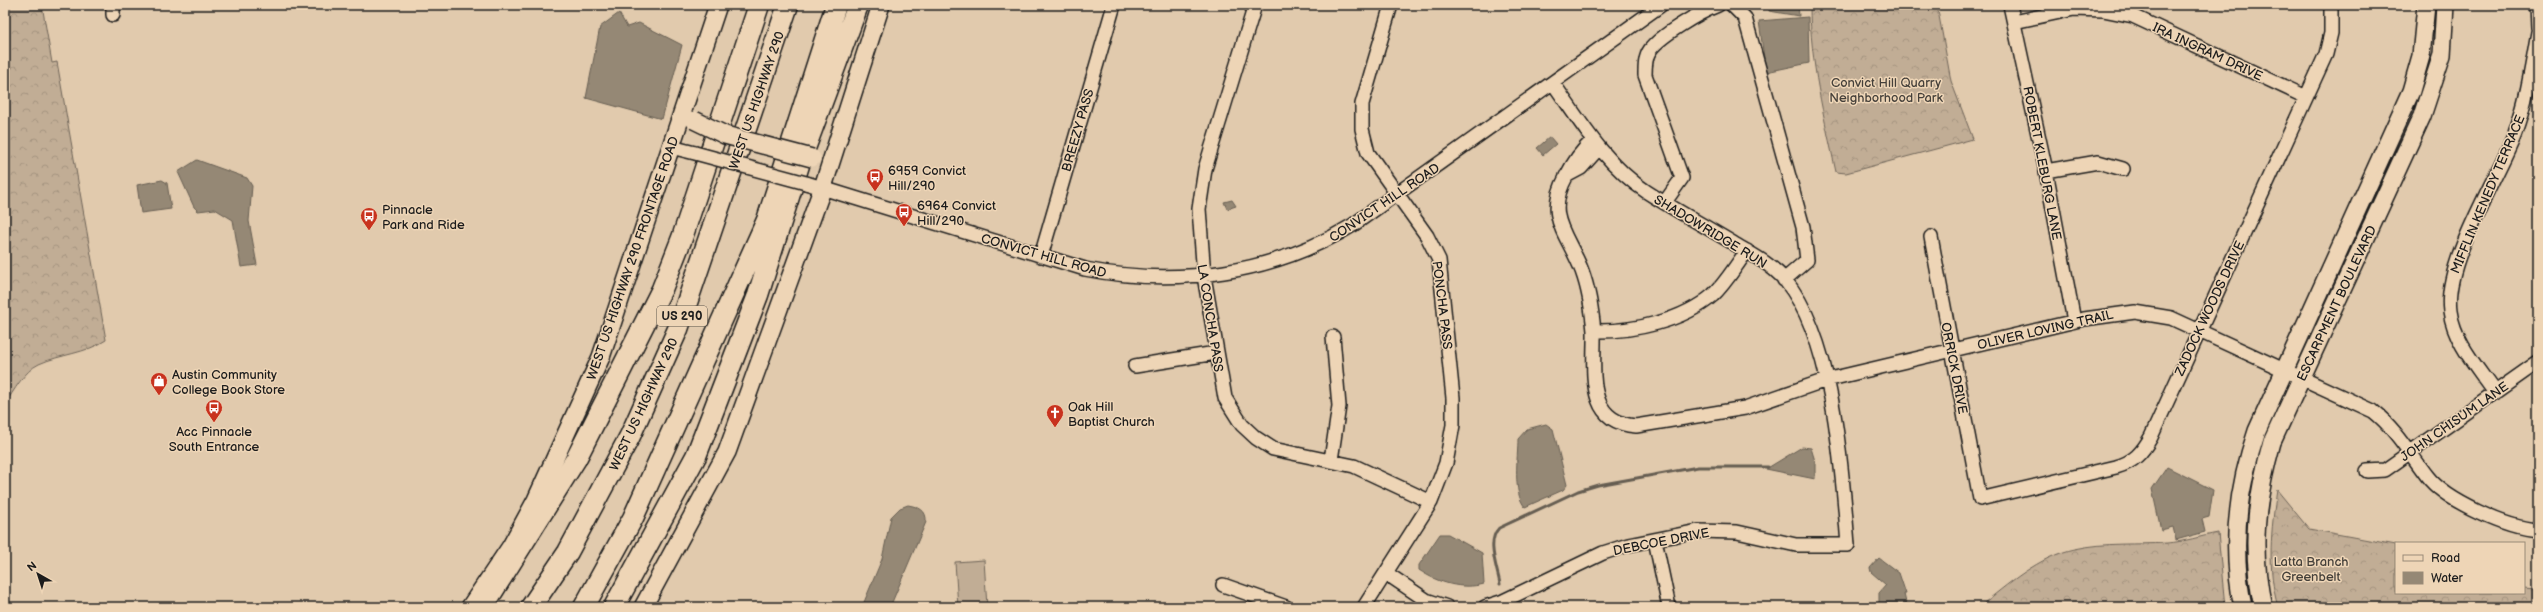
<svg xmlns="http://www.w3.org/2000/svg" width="2543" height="612" font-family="'Balsamiq Sans',sans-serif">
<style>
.forest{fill:url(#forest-crowns);stroke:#6e6458}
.garden{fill:#c1ad95;stroke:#6e6458}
.water{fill:#958875;stroke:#655d51}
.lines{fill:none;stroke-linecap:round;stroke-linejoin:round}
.stream{stroke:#655d51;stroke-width:3}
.minor-casing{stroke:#1c1c1c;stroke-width:16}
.major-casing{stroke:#1c1c1c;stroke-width:20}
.highway-casing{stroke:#1c1c1c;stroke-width:23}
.minor{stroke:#eed5b6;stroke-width:13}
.major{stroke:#eed5b6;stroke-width:17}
.highway{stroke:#eed5b6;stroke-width:20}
.minor-bridge-casing{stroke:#1c1c1c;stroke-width:16;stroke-linecap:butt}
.major-bridge-casing{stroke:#1c1c1c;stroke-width:20;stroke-linecap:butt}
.minor-bridge{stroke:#eed5b6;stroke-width:13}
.major-bridge{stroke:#eed5b6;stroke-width:17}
.labels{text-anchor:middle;stroke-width:3;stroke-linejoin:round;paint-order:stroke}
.shield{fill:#eed5b6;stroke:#5b544a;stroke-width:1}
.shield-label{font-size:12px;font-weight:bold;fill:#1c1c1c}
.street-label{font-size:13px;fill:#1c1c1c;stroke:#eed5b6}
.park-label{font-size:13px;fill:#45403a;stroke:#eed5b6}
.poi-label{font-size:13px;fill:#1c1c1c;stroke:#eed5b6;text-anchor:start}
</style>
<defs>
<pattern id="forest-crowns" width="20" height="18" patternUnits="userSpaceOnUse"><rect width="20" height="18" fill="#c1ad95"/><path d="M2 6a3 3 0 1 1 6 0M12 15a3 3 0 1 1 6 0" fill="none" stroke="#a59480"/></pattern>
</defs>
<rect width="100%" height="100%" fill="#e1caad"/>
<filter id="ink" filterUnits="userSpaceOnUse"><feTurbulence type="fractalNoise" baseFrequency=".025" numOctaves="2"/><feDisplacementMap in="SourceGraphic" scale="8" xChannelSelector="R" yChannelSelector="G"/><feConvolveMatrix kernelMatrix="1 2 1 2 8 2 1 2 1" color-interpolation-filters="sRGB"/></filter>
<g filter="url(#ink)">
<path class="forest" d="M 5,5 L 42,5 L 52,63 L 57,62 L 106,340 C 85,354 61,354 39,364 C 24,371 14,391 5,404 Z
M 1810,5 L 1937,5 L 1951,81 L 1973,139 L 1846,173 L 1836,172 C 1824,116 1810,62 1810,5 Z
M 2277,490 L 2309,529 L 2396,545 L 2396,593 L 2524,593 L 2524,588 L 2538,589 L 2538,607 L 2278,607 C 2267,569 2271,529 2277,490 Z
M 2218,533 L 2225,607 L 1979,607 C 2007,585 2039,556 2075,549 C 2106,542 2136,545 2167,543 C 2184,542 2201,536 2218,533 Z"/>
<path class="garden" d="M 984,560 L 987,607 L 958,607 L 955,562 Z"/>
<path class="water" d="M 1769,5 L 1798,5 L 1799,16 L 1769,11 Z
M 619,13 L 627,27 L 639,23 L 682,45 L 662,119 L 586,98 L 600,27 Z
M 1808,17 L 1809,63 L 1766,72 L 1759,21 Z
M 1550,137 L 1556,144 L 1543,155 L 1537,148 Z
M 197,160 L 247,178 L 252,186 L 249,221 L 257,265 L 241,267 L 233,220 L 215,209 L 198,211 L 194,207 L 178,172 Z
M 162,180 L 167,183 L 171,209 L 141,213 L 137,185 Z
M 1232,200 L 1236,206 L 1227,209 L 1224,202 Z
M 1546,424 L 1553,429 L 1567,485 L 1563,490 L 1525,507 C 1512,492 1518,458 1518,439 L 1527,429 Z
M 1802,447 L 1811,448 L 1815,461 L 1815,479 L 1766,469 Z
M 2167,467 L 2213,490 L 2209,517 L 2202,519 L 2205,532 L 2176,540 L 2173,527 L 2161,530 L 2152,489 Z
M 908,505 C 919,507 927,510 926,522 L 890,607 L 862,607 L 882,559 L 891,517 L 900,508 Z
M 1440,534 L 1448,534 L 1482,553 L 1484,584 C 1462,590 1438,583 1419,570 L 1419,565 Z
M 1879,558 L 1899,573 L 1906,594 L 1904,594 L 1907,607 L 1879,607 L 1879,593 L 1886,585 L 1871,572 L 1870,568 Z"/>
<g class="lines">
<path class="stream" d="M 1500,584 C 1497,567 1486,541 1499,528 L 1578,491 L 1598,485 L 1698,467 L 1768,467"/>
<defs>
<path id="minor" d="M 1255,5 L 1205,169 L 1199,209 L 1204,276 L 1225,398 L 1242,425 L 1256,438 L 1273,449 L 1354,466 L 1431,502
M 1732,5 L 1745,18 L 1803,227 L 1807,260 L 1784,280
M 2010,5 L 2046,171 L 2074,321
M 2537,5 L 2538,28
M 113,15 L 113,5
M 2014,22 L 2074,9 L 2103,10 L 2133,16 L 2306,97
M 1593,140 C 1581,151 1573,163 1566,177 C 1544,217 1568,234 1582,271 C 1589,290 1592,310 1594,331 C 1633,332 1683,321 1713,295 C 1726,283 1736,265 1747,251
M 671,147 L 695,153
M 2046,171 L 2098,162 L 2123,169
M 1566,176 L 1581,168 L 1599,148
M 806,183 L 1085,269 C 1177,287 1273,274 1353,225 L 1661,5
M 1665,202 L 1682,178 L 1645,75 C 1645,67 1645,57 1650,50 C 1661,35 1700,12 1718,5
M 1931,237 L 1980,499 L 2116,467 C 2134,462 2142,453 2151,437 L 2326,54 L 2331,33 L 2331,5
M 1041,256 L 1114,5
M 1594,331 C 1595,369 1584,422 1636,426 L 1745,408 L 1826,380 L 2084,319 L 2135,312 L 2171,318 L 2373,411 C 2396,429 2410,454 2427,476 C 2446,501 2507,528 2538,530
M 1135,366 L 1216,353
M 2495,393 C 2478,368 2454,342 2450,311 C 2443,263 2497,180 2515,133 C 2527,100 2532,66 2538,32
M 1331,460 L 1339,406 L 1333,337
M 2367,471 L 2385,470 L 2538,362
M 1655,540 L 1669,607
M 1386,573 L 1426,600 L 1447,607
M 1223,585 L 1286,607
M 1364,607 L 1431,502 L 1446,463 L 1453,425 L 1453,398 L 1439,260 L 1427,236 L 1368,153 L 1362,129 L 1362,104 L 1391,5
M 1485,607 L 1501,602 L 1603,553 L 1628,545 L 1698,531 L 1737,532 L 1796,545 L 1848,545 C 1842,469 1834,339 1785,280 C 1771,264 1751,254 1733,243 C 1705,226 1675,210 1647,192 C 1606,165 1581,123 1553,83"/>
<path id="major" d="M 470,607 L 511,546 L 536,500 L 601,357 L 718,5
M 643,607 L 727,452 L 823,187 L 881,5
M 2243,607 C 2230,546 2237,489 2257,431 L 2411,91 L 2421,56 L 2426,5
M 2263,607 C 2250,548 2256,499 2272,442 L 2422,116 L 2442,55 L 2445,5"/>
<path id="highway" d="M 483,607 L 576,459 L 662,289 L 682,238 L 759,5
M 531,607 L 568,552 L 630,436 L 678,329 L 788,5
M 584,607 L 633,518 L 767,220 L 836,5
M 614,607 L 696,456 L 758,295 L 800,162 L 858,5"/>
</defs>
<use href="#minor" class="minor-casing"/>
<use href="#major" class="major-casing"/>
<use href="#highway" class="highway-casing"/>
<use href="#minor" class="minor"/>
<use href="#major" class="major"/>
<use href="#highway" class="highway"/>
<defs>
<path id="minor-bridge" d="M 695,153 L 806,183"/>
<path id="major-bridge" d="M 694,120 L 725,135 L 812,158"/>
</defs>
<use href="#minor-bridge" class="minor-bridge-casing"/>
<use href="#major-bridge" class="major-bridge-casing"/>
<use href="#minor-bridge" class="minor-bridge"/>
<use href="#major-bridge" class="major-bridge"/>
</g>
</g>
<defs>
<symbol id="bus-pin" viewBox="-11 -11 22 30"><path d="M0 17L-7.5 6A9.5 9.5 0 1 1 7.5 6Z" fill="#c8321e" stroke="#eed5b6"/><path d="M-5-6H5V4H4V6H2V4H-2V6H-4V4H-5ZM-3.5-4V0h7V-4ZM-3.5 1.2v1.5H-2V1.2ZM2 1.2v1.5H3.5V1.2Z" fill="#fff"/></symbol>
<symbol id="shop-pin" viewBox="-11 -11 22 30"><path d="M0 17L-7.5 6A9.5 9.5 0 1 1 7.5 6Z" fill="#c8321e" stroke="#eed5b6"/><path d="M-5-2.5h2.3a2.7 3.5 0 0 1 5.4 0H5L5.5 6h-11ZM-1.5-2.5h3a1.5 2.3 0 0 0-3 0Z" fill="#fff"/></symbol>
<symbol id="church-pin" viewBox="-11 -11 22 30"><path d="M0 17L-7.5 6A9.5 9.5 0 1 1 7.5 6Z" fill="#c8321e" stroke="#eed5b6"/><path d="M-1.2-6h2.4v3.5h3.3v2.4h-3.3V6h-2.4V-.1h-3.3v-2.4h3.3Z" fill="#fff"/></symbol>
</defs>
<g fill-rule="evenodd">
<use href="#bus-pin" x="865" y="167" width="20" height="27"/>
<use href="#bus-pin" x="894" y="202" width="20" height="27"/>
<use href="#bus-pin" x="359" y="206" width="20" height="27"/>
<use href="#shop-pin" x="149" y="371" width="20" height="27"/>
<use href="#bus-pin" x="204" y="398" width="20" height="27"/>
<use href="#church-pin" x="1045" y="403" width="20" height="27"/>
</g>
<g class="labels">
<rect class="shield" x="657" y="306" width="50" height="20" rx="3"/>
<g class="shield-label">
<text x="682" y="320">US 290</text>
</g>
<g class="street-label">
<text transform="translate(2208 51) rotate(25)" y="5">IRA INGRAM DRIVE</text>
<text transform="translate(756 100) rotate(-71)" y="5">WEST US HIGHWAY 290</text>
<text transform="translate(1077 130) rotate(-74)" y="5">BREEZY PASS</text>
<text transform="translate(2043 163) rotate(79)" y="5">ROBERT KLEBURG LANE</text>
<text transform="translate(2487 194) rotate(-67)" y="5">MIFFLIN KENEDY TERRACE</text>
<text transform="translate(1384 202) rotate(-34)" y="5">CONVICT HILL ROAD</text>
<text transform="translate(1711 231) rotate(31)" y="5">SHADOWRIDGE RUN</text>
<text transform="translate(1044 255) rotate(16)" y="5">CONVICT HILL ROAD</text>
<text transform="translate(632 258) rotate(-71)" y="5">WEST US HIGHWAY 290 FRONTAGE ROAD</text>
<text transform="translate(2336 303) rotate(-65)" y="5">ESCARPMENT BOULEVARD</text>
<text transform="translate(1443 305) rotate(83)" y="5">PONCHA PASS</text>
<text transform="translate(2209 308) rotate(-65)" y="5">ZADOCK WOODS DRIVE</text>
<text transform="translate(1211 318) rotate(81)" y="5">LA CONCHA PASS</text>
<text transform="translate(2045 329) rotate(-13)" y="5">OLIVER LOVING TRAIL</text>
<text transform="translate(1955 368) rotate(79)" y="5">ORRICK DRIVE</text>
<text transform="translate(643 404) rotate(-65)" y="5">WEST US HIGHWAY 290</text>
<text transform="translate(2454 421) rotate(-35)" y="5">JOHN CHISUM LANE</text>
<text transform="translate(1661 541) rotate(-11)" y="5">DEBCOE DRIVE</text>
</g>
<g class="park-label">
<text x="1886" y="87">Convict Hill Quarry<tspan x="1886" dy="15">Neighborhood Park</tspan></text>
<text x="2311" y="566">Latta Branch<tspan x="2311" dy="15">Greenbelt</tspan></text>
</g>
<g class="poi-label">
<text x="888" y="175">6959 Convict<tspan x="888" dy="15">Hill/290</tspan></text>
<text x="917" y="210">6964 Convict<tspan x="917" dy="15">Hill/290</tspan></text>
<text x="382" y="214">Pinnacle<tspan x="382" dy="15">Park and Ride</tspan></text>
<text x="172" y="379">Austin Community<tspan x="172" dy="15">College Book Store</tspan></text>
<text x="1068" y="411">Oak Hill<tspan x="1068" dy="15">Baptist Church</tspan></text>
<text x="214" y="436" text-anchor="middle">Acc Pinnacle<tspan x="214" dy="15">South Entrance</tspan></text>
</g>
</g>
<rect width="2543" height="612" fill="none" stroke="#eed5b6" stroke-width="20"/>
<rect x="10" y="10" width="2523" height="592" fill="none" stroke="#1c1c1c" stroke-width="1.5" filter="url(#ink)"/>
<rect x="2395" y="542" width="130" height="52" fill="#eed5b6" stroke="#9a8b78"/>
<rect x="2403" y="555" width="20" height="6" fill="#eed5b6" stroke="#9a8b78"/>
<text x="2431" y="562" font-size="12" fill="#1c1c1c">Road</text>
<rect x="2403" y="572" width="20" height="12" fill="#958875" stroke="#9a8b78"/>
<text x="2431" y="582" font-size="12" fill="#1c1c1c">Water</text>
<g transform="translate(38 574) rotate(321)" stroke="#eed5b6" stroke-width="3" paint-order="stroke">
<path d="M0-3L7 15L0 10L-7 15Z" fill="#1c1c1c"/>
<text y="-6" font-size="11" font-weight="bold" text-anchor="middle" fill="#1c1c1c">N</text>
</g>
</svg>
